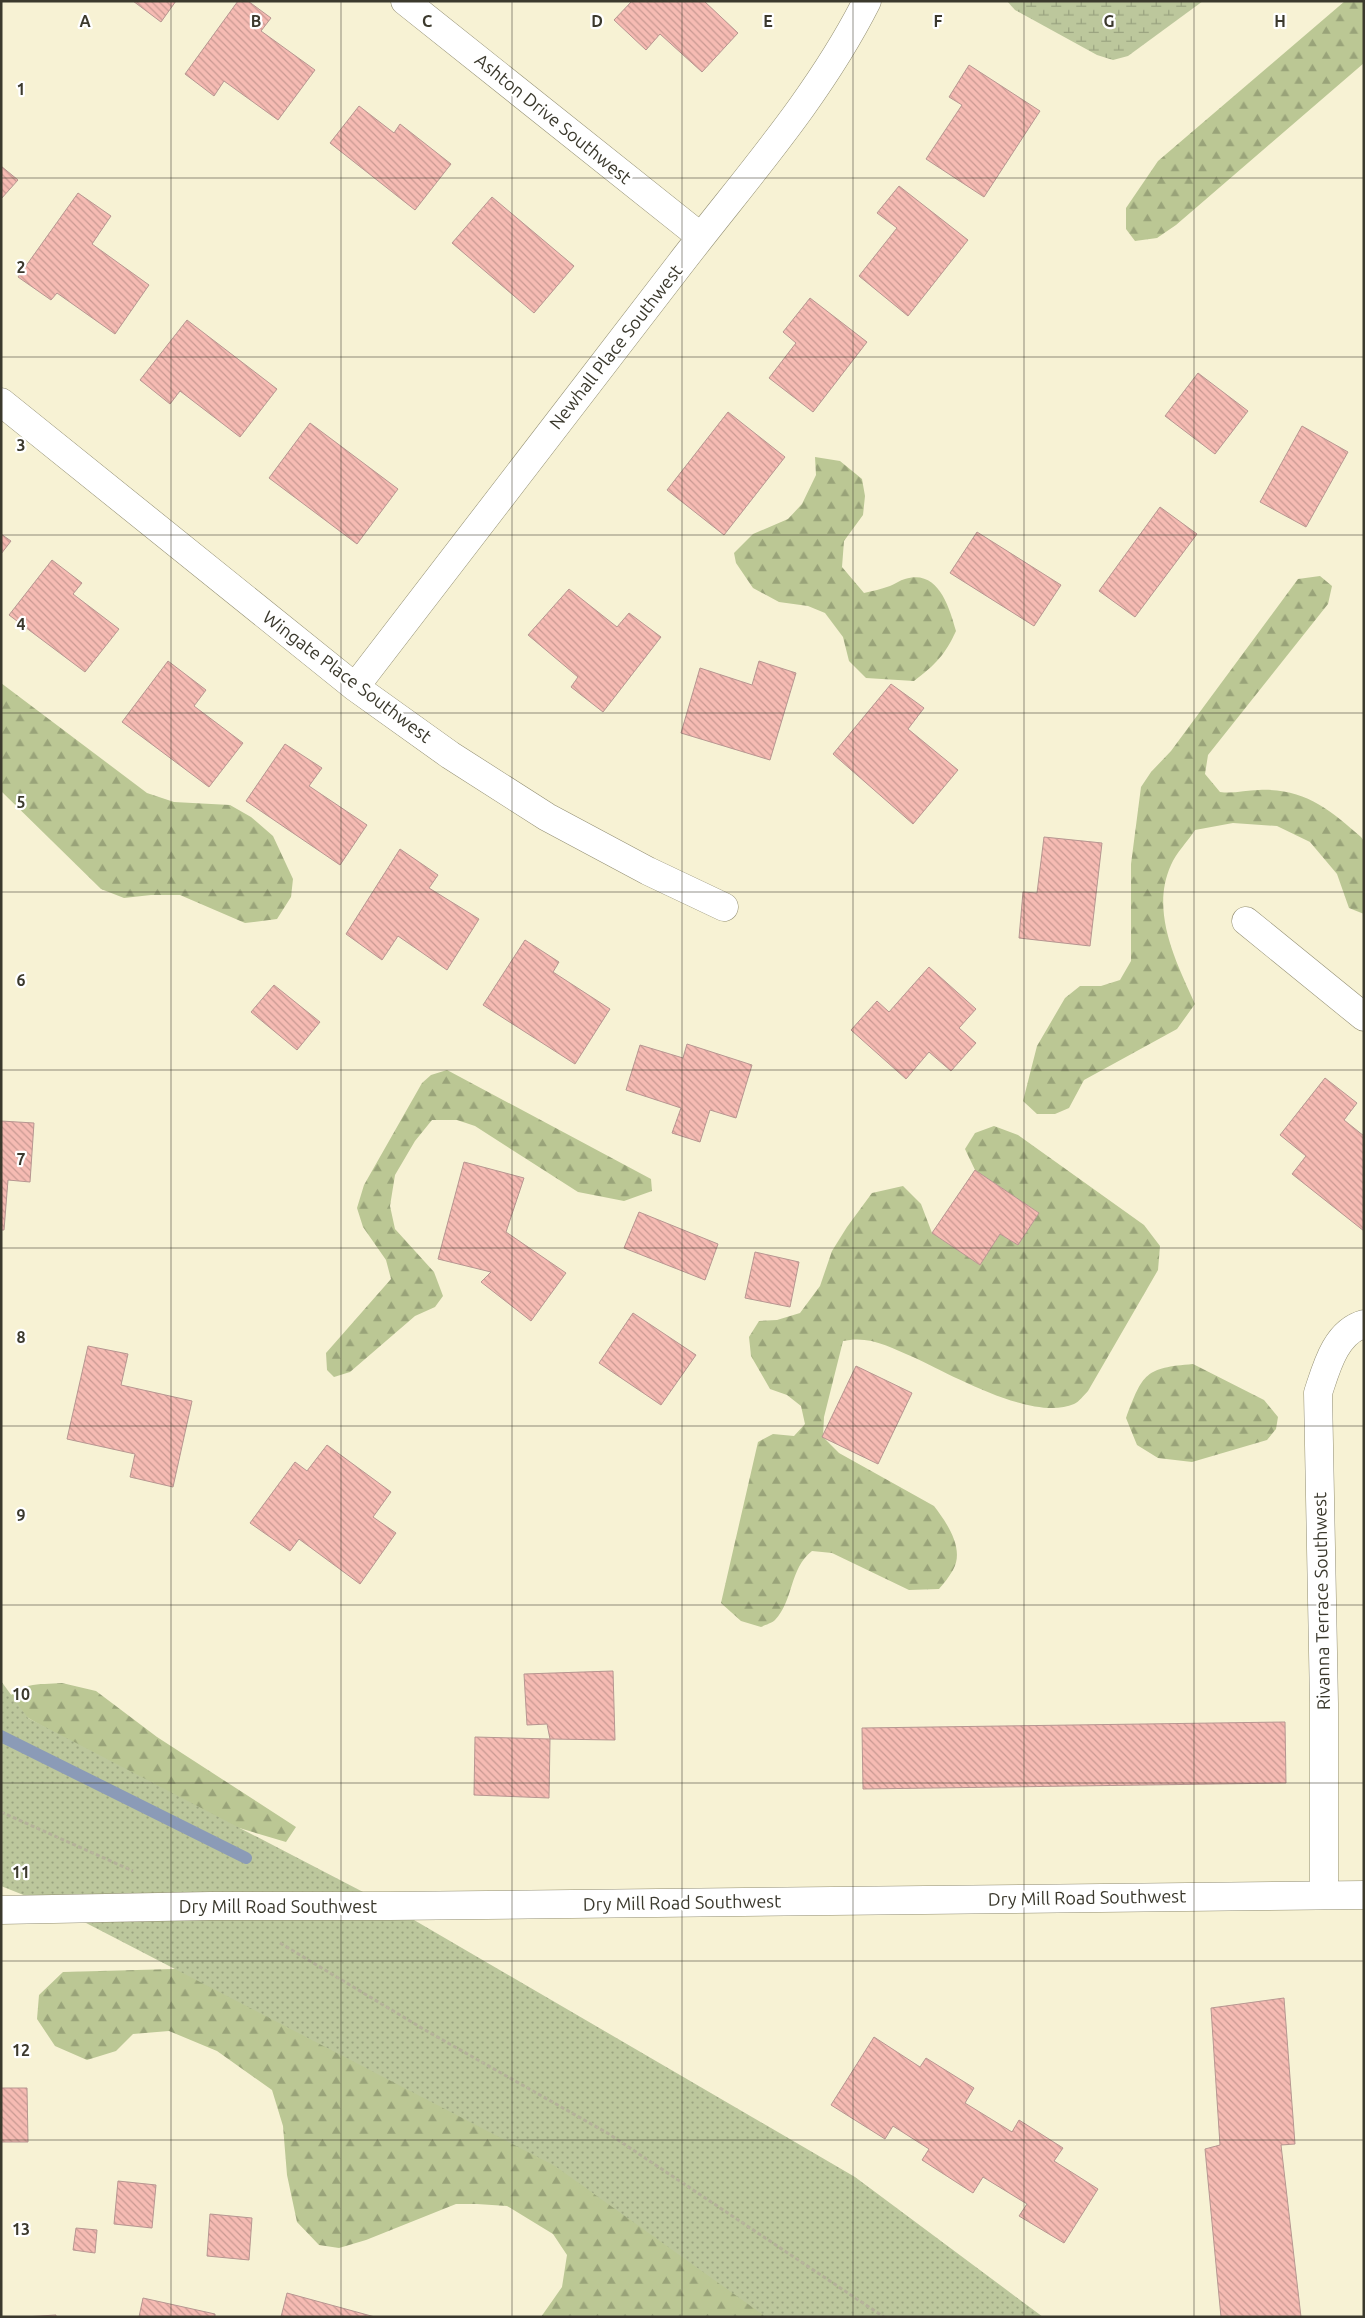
<svg xmlns="http://www.w3.org/2000/svg" width="1365" height="2318" font-family="Ubuntu,sans-serif">
<style>
.forest{fill:url(#forest-firs)}
.wetland{fill:url(#wetland-marsh)}
.park{fill:url(#park-dots)}
.lines{fill:none;stroke-linecap:round;stroke-linejoin:round}
.stream{stroke:#8b9bb7;stroke-width:12}
.building{fill:url(#building-back-hatch);stroke:#b79691}
.minor-casing{stroke:#928e72;stroke-width:29}
.tertiary-casing{stroke:#928e72;stroke-width:29}
.path{stroke:#b5b29a;stroke-width:3;stroke-dasharray:4 2.5;stroke-linecap:butt}
.minor{stroke:#fff;stroke-width:28}
.tertiary{stroke:#fff;stroke-width:28}
.grid{fill:none;stroke:#3b392d;stroke-width:1;stroke-opacity:0.55}
.labels{text-anchor:middle;stroke-width:4.5;stroke-linejoin:round;paint-order:stroke}
.street-label{font-size:18px;fill:#3b392d;stroke:#fff}
.grid-label{font-size:16px;text-anchor:middle;font-weight:bold;fill:#3b392d;stroke:#fff;stroke-width:4.5;stroke-linejoin:round;paint-order:stroke}
</style>
<defs>
<pattern id="forest-firs" width="22" height="20" patternUnits="userSpaceOnUse" patternTransform="scale(1.25)"><rect width="22" height="20" fill="#bbc794"/><path d="M5 1l3.5 6h-7zM16 11l3.5 6h-7z" fill="#99a379"/></pattern>
<pattern id="wetland-marsh" width="20" height="14" patternUnits="userSpaceOnUse" patternTransform="scale(1.25)"><rect width="20" height="14" fill="#bcc79c"/><path d="M1 5h8M5 5V1M11 12h8M15 12V8" fill="none" stroke="#9aa380"/></pattern>
<pattern id="park-dots" width="8" height="8" patternUnits="userSpaceOnUse" patternTransform="scale(1.25)"><rect width="8" height="8" fill="#bcc79c"/><path d="M2 2h.1M6 6h.1" fill="none" stroke="#9aa380" stroke-width="1.8" stroke-linecap="round"/></pattern>
<pattern id="building-back-hatch" width="6" height="6" patternUnits="userSpaceOnUse" patternTransform="scale(1.25)"><rect width="6" height="6" fill="#f6bbb3"/><path d="M-1 5l2 2M0 0l6 6M5-1l2 2" fill="none" stroke="#c89992"/></pattern>
</defs>
<rect width="100%" height="100%" fill="#f7f2d4"/>
<path class="forest" d="M 1345,1 L 1364,1 L 1364,63 L 1176,225 L 1157,238 L 1135,241 L 1126,229 L 1126,208 L 1158,161 Z
M 815,457 L 840,461 L 862,479 L 865,496 L 863,515 L 844,541 L 842,567 L 864,593 C 872,591 882,589 890,586 C 895,584 900,580 905,579 C 938,569 949,606 956,631 C 945,655 935,665 914,681 L 866,678 L 849,661 L 843,637 L 825,613 L 808,606 L 779,602 L 753,588 L 736,563 L 734,553 L 753,534 L 788,519 L 802,504 L 816,475 Z
M 1320,576 L 1332,586 L 1328,604 L 1208,755 L 1205,774 L 1220,792 C 1234,794 1245,790 1259,790 C 1304,788 1329,809 1361,837 L 1364,841 L 1364,914 L 1349,908 L 1337,874 L 1310,842 L 1277,826 L 1233,823 L 1195,830 C 1188,841 1176,853 1171,865 C 1150,911 1176,962 1195,1004 L 1177,1029 L 1084,1080 L 1069,1108 L 1055,1114 L 1037,1114 L 1023,1101 L 1037,1046 L 1065,998 L 1080,986 L 1101,986 L 1120,980 L 1131,961 L 1131,864 L 1141,787 L 1151,772 L 1171,751 L 1298,579 Z
M 1,683 L 147,793 L 174,802 L 230,805 L 251,817 L 273,836 L 293,879 L 291,897 L 277,919 L 245,923 L 180,895 L 151,895 L 124,898 L 101,889 L 1,791 Z
M 447,1070 L 651,1179 L 652,1191 L 624,1201 L 578,1192 L 475,1126 L 457,1120 L 432,1120 L 415,1141 L 395,1175 L 390,1206 L 395,1229 L 434,1272 L 443,1296 L 435,1307 L 415,1316 L 350,1372 L 334,1377 L 327,1370 L 326,1353 L 391,1279 L 386,1260 L 363,1227 L 357,1208 L 364,1185 L 422,1083 L 431,1075 Z
M 994,1126 L 1018,1135 L 1144,1225 L 1160,1246 L 1158,1270 L 1088,1391 C 1084,1395 1079,1402 1074,1404 C 1033,1422 952,1375 913,1357 C 890,1347 869,1335 843,1341 L 824,1417 L 823,1437 L 839,1453 L 934,1506 C 947,1523 965,1549 953,1570 C 949,1577 944,1583 939,1589 L 909,1590 L 832,1553 L 812,1551 C 789,1569 794,1600 775,1620 C 772,1623 765,1625 761,1627 L 741,1621 L 721,1603 L 758,1442 L 773,1434 L 794,1436 L 805,1424 L 801,1406 L 787,1395 L 770,1389 L 751,1356 L 749,1337 L 759,1321 L 777,1320 L 800,1313 L 820,1286 L 832,1251 L 847,1227 L 872,1193 L 903,1186 L 921,1204 L 932,1233 L 980,1265 L 1000,1234 L 1018,1245 L 1039,1213 L 975,1170 L 965,1149 L 975,1133 Z
M 1193,1364 L 1264,1400 L 1278,1417 L 1276,1429 L 1267,1440 L 1192,1462 L 1158,1458 L 1137,1445 L 1126,1418 C 1143,1373 1145,1368 1193,1364 Z
M 62,1683 L 96,1691 L 157,1737 L 296,1827 L 286,1842 L 196,1815 L 4,1704 C 18,1681 38,1685 62,1683 Z
M 174,1969 L 219,1969 L 835,2317 L 541,2317 L 562,2287 L 567,2255 L 553,2234 L 507,2206 L 477,2204 L 456,2204 L 366,2240 L 339,2248 L 319,2245 L 297,2222 L 287,2175 L 283,2126 L 272,2090 L 217,2051 L 169,2031 L 133,2034 L 116,2051 L 87,2060 L 55,2046 L 37,2019 L 39,1995 L 63,1972 Z"/>
<path class="wetland" d="M 1007,1 L 1203,1 L 1128,56 L 1113,60 L 1097,55 L 1015,10 Z"/>
<path class="park" d="M 1,1681 L 28,1718 L 390,1906 L 855,2177 L 1043,2317 L 766,2317 L 555,2166 L 61,1910 L 1,1886 Z"/>
<g class="lines">
<path class="stream" d="M 1,1736 L 246,1858"/>
</g>
<path class="building" d="M 133,1 L 176,1 L 161,22 Z
M 238,1 L 248,1 L 271,18 L 261,31 L 315,70 L 278,120 L 224,81 L 214,96 L 185,74 Z
M 632,1 L 704,1 L 738,33 L 702,72 L 660,34 L 646,50 L 614,20 Z
M 969,65 L 1040,111 L 984,197 L 926,159 L 962,105 L 949,97 Z
M 359,106 L 394,133 L 400,124 L 451,164 L 415,210 L 330,143 Z
M 1,166 L 18,180 L 1,199 Z
M 899,186 L 968,240 L 908,316 L 859,276 L 897,228 L 877,213 Z
M 78,193 L 111,216 L 92,244 L 149,285 L 115,334 L 57,293 L 51,300 L 18,277 Z
M 492,197 L 574,266 L 534,313 L 452,243 Z
M 810,298 L 867,342 L 813,412 L 769,378 L 796,343 L 783,332 Z
M 187,320 L 277,389 L 240,437 L 180,391 L 170,404 L 140,380 Z
M 1198,373 L 1248,411 L 1215,454 L 1165,416 Z
M 728,412 L 785,457 L 724,535 L 667,490 Z
M 310,423 L 398,489 L 357,544 L 269,478 Z
M 1302,426 L 1348,452 L 1306,527 L 1260,502 Z
M 1160,507 L 1197,534 L 1135,617 L 1099,591 Z
M 977,532 L 1061,585 L 1034,626 L 950,573 Z
M 1,534 L 11,541 L 1,554 Z
M 52,560 L 82,583 L 73,594 L 119,629 L 85,672 L 9,615 Z
M 569,589 L 617,627 L 629,613 L 661,637 L 603,712 L 571,687 L 578,677 L 528,635 Z
M 168,661 L 206,690 L 194,706 L 243,743 L 209,787 L 122,722 Z
M 759,661 L 796,673 L 770,760 L 681,733 L 700,668 L 752,685 Z
M 891,684 L 924,708 L 908,729 L 958,770 L 913,824 L 833,754 Z
M 285,744 L 322,768 L 309,786 L 367,825 L 340,865 L 246,801 Z
M 1044,837 L 1102,843 L 1090,946 L 1019,938 L 1023,892 L 1037,893 Z
M 400,849 L 438,875 L 429,888 L 479,919 L 447,970 L 398,936 L 382,960 L 346,934 Z
M 525,940 L 559,962 L 553,972 L 610,1009 L 575,1064 L 483,1005 Z
M 929,967 L 976,1009 L 959,1028 L 976,1043 L 951,1071 L 929,1052 L 906,1079 L 851,1030 L 877,1001 L 889,1012 Z
M 274,985 L 320,1022 L 297,1050 L 251,1012 Z
M 687,1044 L 752,1065 L 736,1118 L 710,1110 L 700,1142 L 672,1133 L 681,1108 L 626,1090 L 640,1045 L 683,1058 Z
M 1325,1078 L 1357,1103 L 1344,1120 L 1364,1136 L 1364,1231 L 1292,1174 L 1306,1156 L 1280,1135 Z
M 1,1121 L 34,1123 L 30,1182 L 8,1180 L 4,1230 L 1,1230 Z
M 464,1162 L 524,1178 L 506,1232 L 566,1273 L 531,1321 L 481,1282 L 491,1272 L 438,1259 Z
M 975,1170 L 1039,1213 L 1018,1245 L 1000,1234 L 980,1265 L 932,1233 Z
M 639,1212 L 718,1244 L 705,1280 L 624,1248 Z
M 755,1252 L 799,1262 L 790,1307 L 745,1298 Z
M 633,1313 L 696,1355 L 661,1405 L 599,1363 Z
M 88,1346 L 128,1354 L 121,1385 L 192,1401 L 173,1487 L 130,1477 L 135,1454 L 67,1439 Z
M 856,1366 L 912,1393 L 878,1464 L 822,1437 Z
M 327,1445 L 391,1492 L 373,1517 L 396,1533 L 360,1584 L 299,1539 L 290,1551 L 250,1523 L 295,1462 L 307,1471 Z
M 613,1671 L 615,1740 L 550,1739 L 547,1724 L 527,1725 L 524,1674 Z
M 1285,1722 L 1286,1783 L 863,1789 L 862,1728 Z
M 475,1737 L 550,1739 L 549,1798 L 474,1795 Z
M 1284,1998 L 1295,2144 L 1281,2145 L 1301,2317 L 1221,2317 L 1205,2149 L 1220,2145 L 1211,2008 Z
M 874,2037 L 920,2067 L 926,2058 L 974,2088 L 965,2103 L 1012,2132 L 1019,2120 L 1063,2148 L 1054,2161 L 1098,2189 L 1064,2243 L 1019,2216 L 1027,2204 L 983,2177 L 973,2193 L 922,2160 L 929,2149 L 893,2126 L 885,2139 L 831,2105 Z
M 1,2088 L 27,2088 L 28,2142 L 1,2142 Z
M 118,2181 L 156,2185 L 152,2228 L 114,2224 Z
M 210,2214 L 252,2218 L 249,2260 L 207,2256 Z
M 76,2228 L 97,2230 L 95,2253 L 73,2250 Z
M 287,2293 L 375,2317 L 281,2317 Z
M 143,2298 L 215,2314 L 215,2317 L 139,2317 Z
M 56,2315 L 56,2317 L 24,2317 Z"/>
<g class="lines">
<defs>
<path id="minor" d="M 405,1 L 701,237
M 1,402 L 355,687 L 450,755 L 547,817 L 648,871 L 724,907
M 355,687 C 463,546 572,405 680,264 C 746,178 818,98 867,1
M 1246,921 L 1364,1017
M 1324,1895 L 1324,1703 L 1318,1393 C 1326,1369 1335,1332 1364,1324"/>
<path id="tertiary" d="M 1,1910 L 210,1906 L 390,1906 L 1364,1895"/>
</defs>
<use href="#minor" class="minor-casing"/>
<use href="#tertiary" class="tertiary-casing"/>
<path class="path" d="M 1,1812 L 133,1871
M 280,1943 L 425,2030 L 609,2134 L 884,2317"/>
<use href="#minor" class="minor"/>
<use href="#tertiary" class="tertiary"/>
</g>
<path class="grid" d="M 171,1 L 171,2317M 341,1 L 341,2317M 512,1 L 512,2317M 682,1 L 682,2317M 853,1 L 853,2317M 1024,1 L 1024,2317M 1194,1 L 1194,2317M 1,178 L 1364,178M 1,357 L 1364,357M 1,535 L 1364,535M 1,713 L 1364,713M 1,892 L 1364,892M 1,1070 L 1364,1070M 1,1248 L 1364,1248M 1,1426 L 1364,1426M 1,1605 L 1364,1605M 1,1783 L 1364,1783M 1,1961 L 1364,1961M 1,2140 L 1364,2140"/>
<g class="labels">
<g class="street-label">
<text transform="translate(553 119) rotate(39)" y="6">Ashton Drive Southwest</text>
<text transform="translate(616 347) rotate(-52)" y="6">Newhall Place Southwest</text>
<text transform="translate(347 677) rotate(37)" y="6">Wingate Place Southwest</text>
<text transform="translate(1322 1601) rotate(-91)" y="6">Rivanna Terrace Southwest</text>
<text transform="translate(1087 1898) rotate(-1)" y="6">Dry Mill Road Southwest</text>
<text transform="translate(682 1903) rotate(-1)" y="6">Dry Mill Road Southwest</text>
<text x="278" y="1913">Dry Mill Road Southwest</text>
</g>
</g>
<g class="grid-label">
<text x="85" y="27">A</text>
<text x="256" y="27">B</text>
<text x="427" y="27">C</text>
<text x="597" y="27">D</text>
<text x="768" y="27">E</text>
<text x="938" y="27">F</text>
<text x="1109" y="27">G</text>
<text x="1280" y="27">H</text>
<text x="21" y="95">1</text>
<text x="21" y="273">2</text>
<text x="21" y="451">3</text>
<text x="21" y="630">4</text>
<text x="21" y="808">5</text>
<text x="21" y="986">6</text>
<text x="21" y="1165">7</text>
<text x="21" y="1343">8</text>
<text x="21" y="1521">9</text>
<text x="21" y="1700">10</text>
<text x="21" y="1878">11</text>
<text x="21" y="2056">12</text>
<text x="21" y="2235">13</text>
</g>
<rect width="1365" height="2318" fill="none" stroke="#3b392d" stroke-width="5"/>
</svg>
